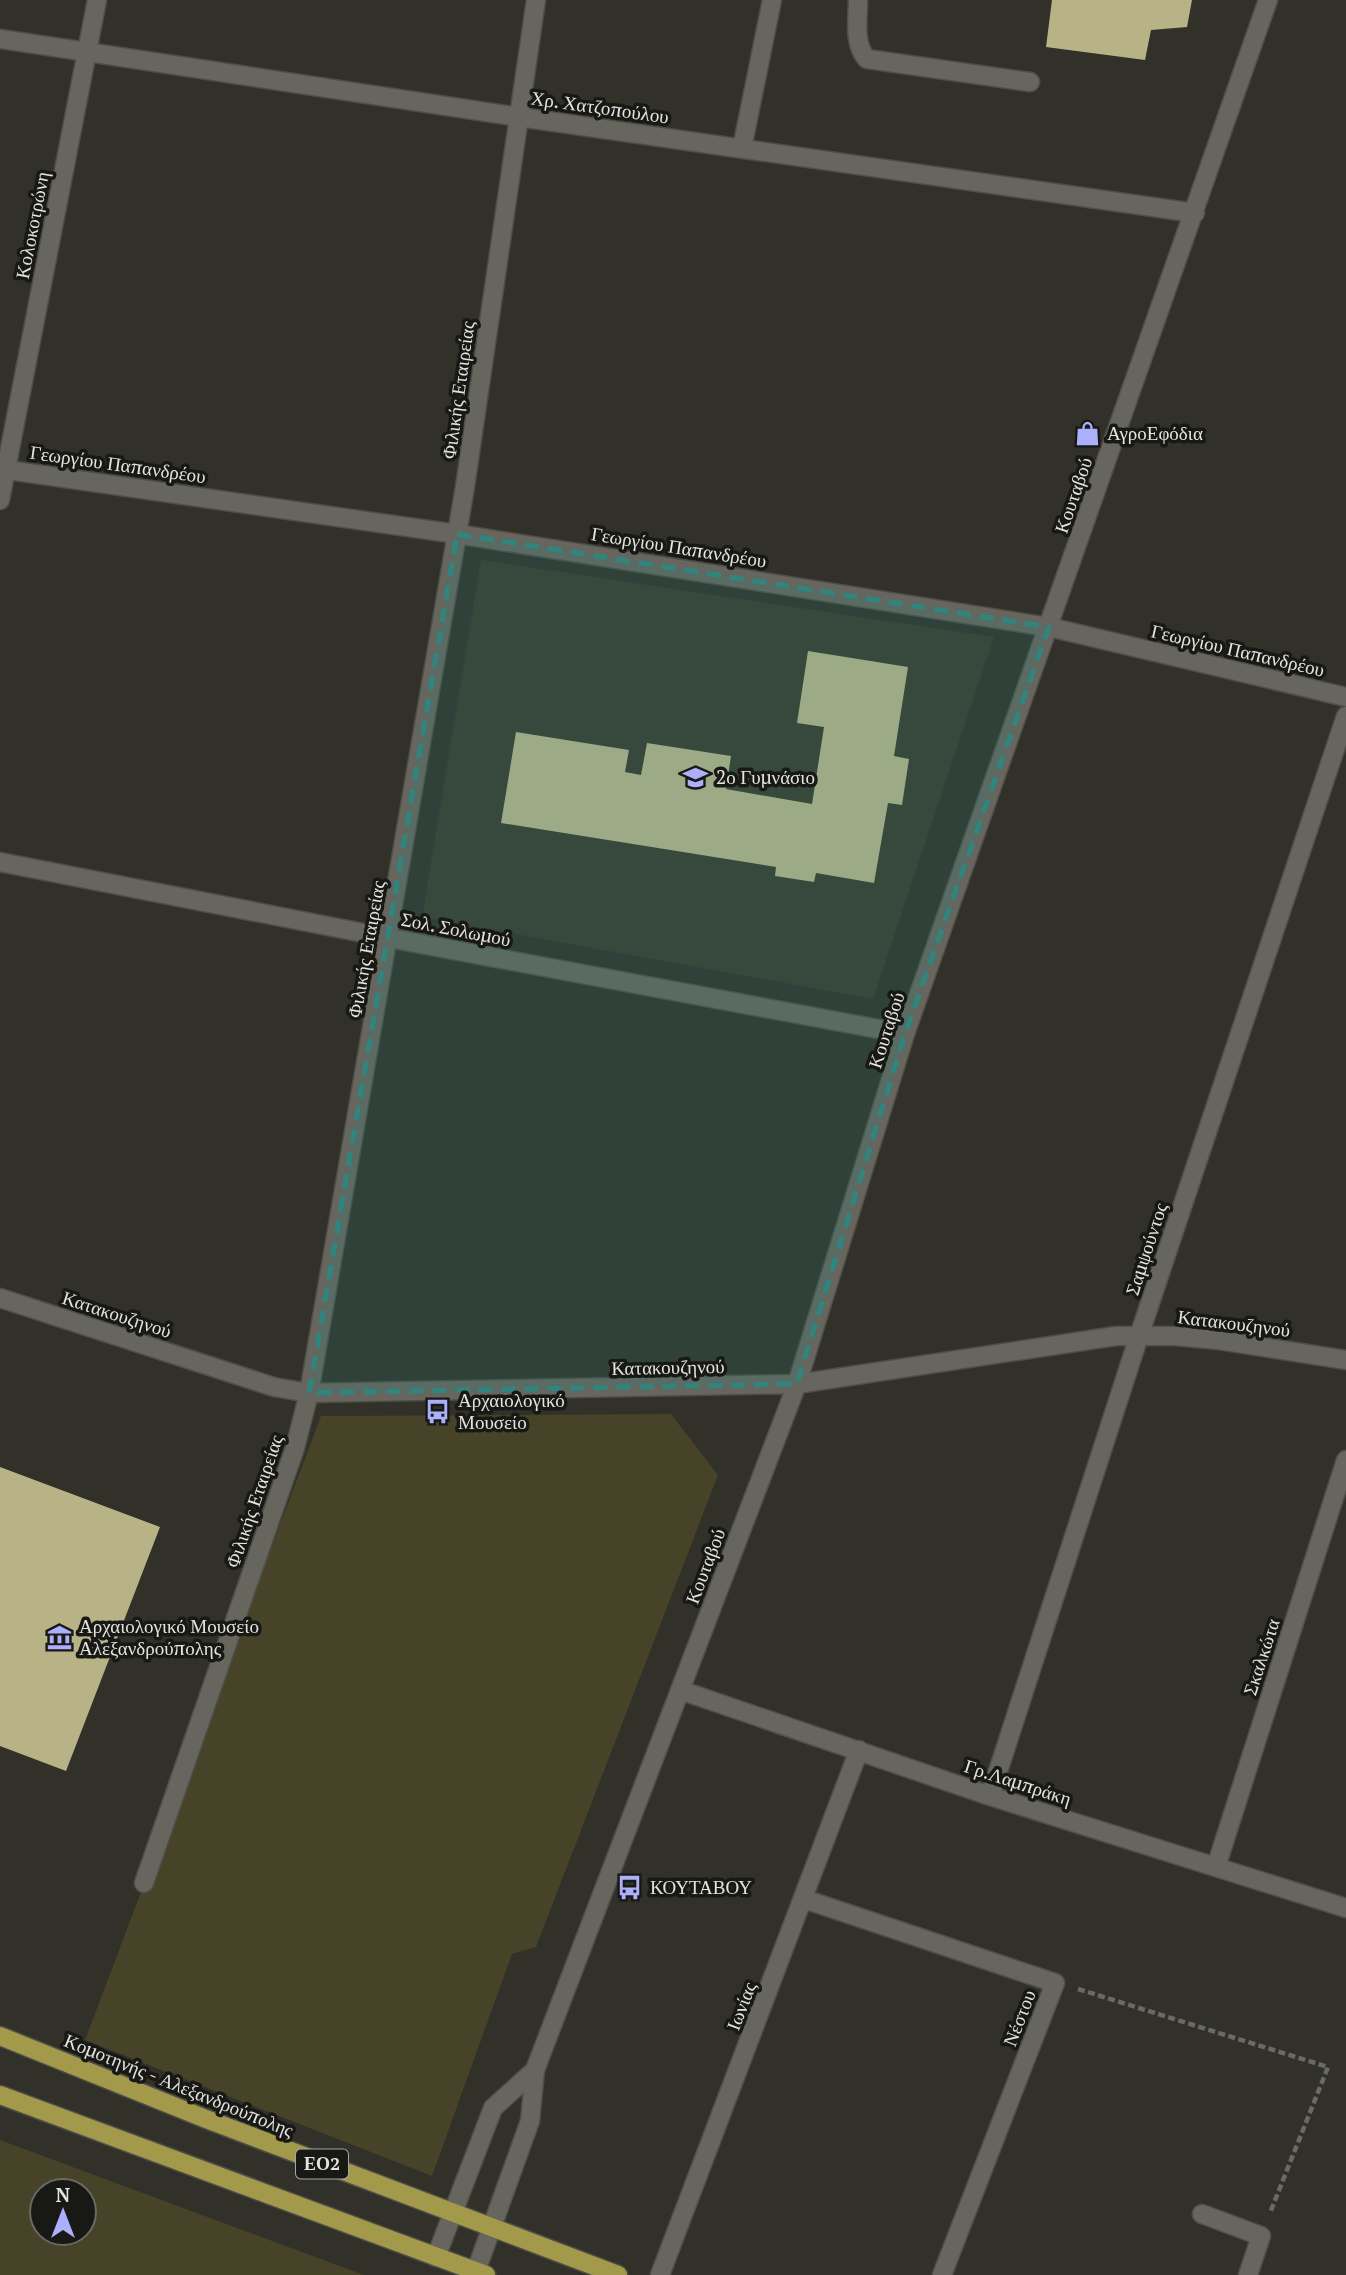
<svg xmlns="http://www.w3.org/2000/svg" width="1346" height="2275" font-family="'PT Serif',serif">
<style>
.built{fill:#3a392d}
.green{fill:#474328;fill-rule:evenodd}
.building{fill:#b8b387}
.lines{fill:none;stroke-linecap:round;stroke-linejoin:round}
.minor-casing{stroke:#4e4d47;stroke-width:21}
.major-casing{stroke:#4e4d47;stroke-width:21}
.path{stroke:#6a6a64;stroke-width:4.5;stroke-dasharray:7 3.5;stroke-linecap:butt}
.minor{stroke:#66655e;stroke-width:18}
.major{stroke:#a2994b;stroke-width:18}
.marked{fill:#2f867f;fill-opacity:0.2;stroke:#2f867f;stroke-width:5;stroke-dasharray:14 9;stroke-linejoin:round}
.labels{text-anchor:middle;stroke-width:7;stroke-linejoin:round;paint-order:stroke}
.shield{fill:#181815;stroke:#a6a6a2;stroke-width:2}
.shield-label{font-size:18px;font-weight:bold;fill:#e3e3df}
.street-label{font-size:19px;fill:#e3e3df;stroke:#181815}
.poi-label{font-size:19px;fill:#e3e3df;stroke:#181815;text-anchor:start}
</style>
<rect width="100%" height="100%" fill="#313029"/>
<path class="built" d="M 481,560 L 994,637 L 873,999 L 422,917 Z"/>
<path class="green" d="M 671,1414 L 718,1475 L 536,1947 L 512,1954 L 432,2176 L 85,2040 L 321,1416 Z
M 0,2140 L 364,2275 L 0,2275 ZM 84,2191 L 84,2233 L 42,2233 L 42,2191 Z"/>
<path class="building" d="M 1052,0 L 1192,0 L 1187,27 L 1151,30 L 1145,60 L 1046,47 Z
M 808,651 L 908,667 L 894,756 L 909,759 L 902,805 L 888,803 L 874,883 L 816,873 L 814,882 L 775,876 L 776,867 L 501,823 L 516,732 L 629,750 L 625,772 L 641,775 L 647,743 L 731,756 L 726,789 L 812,804 L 824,727 L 797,723 Z
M 0,1467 L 160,1527 L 66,1771 L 0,1746 Z"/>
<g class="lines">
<defs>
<path id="minor" d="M 858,0 C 858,19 853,44 867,59 L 1030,82
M 0,39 L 519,117 L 1195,213
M 742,148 L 772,0
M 0,469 L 457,534 L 1049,627 L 1346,697
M 0,500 L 97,0
M 0,862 L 389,938 L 905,1034
M 0,1298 L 274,1387 L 309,1393 L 797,1384 L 1116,1336 L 1175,1336 L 1218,1340 L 1346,1360
M 680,1690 L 990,1796 L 1346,1908
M 990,1796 L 1139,1336 L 1346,716
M 1216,1867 L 1346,1460
M 144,1883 L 295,1448 L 309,1393 L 465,487 L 536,0
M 804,1899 L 1055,1983 L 942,2275
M 1202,2214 L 1261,2236 L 1248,2275
M 436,2257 L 493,2108 L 535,2070
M 476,2271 L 530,2121 L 535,2070 L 797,1384 L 905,1034 L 1268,0
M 660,2275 L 859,1750"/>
<path id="major" d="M 0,2036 L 206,2119 L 618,2275
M 0,2095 L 486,2275"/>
</defs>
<use href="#minor" class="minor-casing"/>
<use href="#major" class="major-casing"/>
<path class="path" d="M 1078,1989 L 1328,2067 L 1270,2213"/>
<use href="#minor" class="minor"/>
<use href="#major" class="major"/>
</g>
<path class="marked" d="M 457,534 L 1049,627 L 905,1034 L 797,1384 L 309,1393 Z"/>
<defs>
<symbol id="shop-bare" viewBox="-9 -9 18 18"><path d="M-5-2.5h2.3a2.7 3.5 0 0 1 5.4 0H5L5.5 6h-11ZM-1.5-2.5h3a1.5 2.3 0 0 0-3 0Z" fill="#acaffb" stroke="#181815" stroke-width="2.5" paint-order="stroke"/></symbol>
<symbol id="school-bare" viewBox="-9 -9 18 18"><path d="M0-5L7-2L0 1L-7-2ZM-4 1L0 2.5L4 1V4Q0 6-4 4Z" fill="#acaffb" stroke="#181815" stroke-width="2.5" paint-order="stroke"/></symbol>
<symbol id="bus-bare" viewBox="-9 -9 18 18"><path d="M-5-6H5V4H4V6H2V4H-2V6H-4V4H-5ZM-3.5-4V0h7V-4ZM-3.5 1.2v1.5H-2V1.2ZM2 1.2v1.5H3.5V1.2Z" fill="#acaffb" stroke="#181815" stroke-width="2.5" paint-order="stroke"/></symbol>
<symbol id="museum-bare" viewBox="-9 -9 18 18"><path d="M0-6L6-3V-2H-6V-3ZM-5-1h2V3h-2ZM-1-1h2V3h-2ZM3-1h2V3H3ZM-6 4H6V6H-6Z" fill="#acaffb" stroke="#181815" stroke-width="2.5" paint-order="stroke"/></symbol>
</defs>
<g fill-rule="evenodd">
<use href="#shop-bare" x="1070" y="416" width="35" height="35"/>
<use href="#school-bare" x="678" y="760" width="35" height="35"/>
<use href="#bus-bare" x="420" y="1394" width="35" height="35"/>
<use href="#museum-bare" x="42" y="1620" width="35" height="35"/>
<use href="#bus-bare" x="612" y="1870" width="35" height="35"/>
</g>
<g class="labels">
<rect class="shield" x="296" y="2149.5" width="52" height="29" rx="5"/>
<g class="shield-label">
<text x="322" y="2170">ΕΟ2</text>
</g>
<g class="street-label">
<text transform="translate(600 107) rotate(8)" y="7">Χρ. Χατζοπούλου</text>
<text transform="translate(32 225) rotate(-79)" y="7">Κολοκοτρώνη</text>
<text transform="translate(458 390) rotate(-82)" y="7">Φιλικής Εταιρείας</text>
<text transform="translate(118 464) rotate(8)" y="7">Γεωργίου Παπανδρέου</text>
<text transform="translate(1073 495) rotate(-71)" y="7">Κουταβού</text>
<text transform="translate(679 547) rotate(9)" y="7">Γεωργίου Παπανδρέου</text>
<text transform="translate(1238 650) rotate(13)" y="7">Γεωργίου Παπανδρέου</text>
<text transform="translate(456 929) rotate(11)" y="7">Σολ. Σολωμού</text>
<text transform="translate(366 949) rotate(-80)" y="7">Φιλικής Εταιρείας</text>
<text transform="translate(886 1030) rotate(-72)" y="7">Κουταβού</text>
<text transform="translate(1146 1249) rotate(-72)" y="7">Σαμψούντος</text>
<text transform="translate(117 1314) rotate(18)" y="7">Κατακουζηνού</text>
<text transform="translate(1234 1323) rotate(7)" y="7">Κατακουζηνού</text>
<text transform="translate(668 1367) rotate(-1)" y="7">Κατακουζηνού</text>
<text transform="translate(254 1501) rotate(-71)" y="7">Φιλικής Εταιρείας</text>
<text transform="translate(705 1566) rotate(-69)" y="7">Κουταβού</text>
<text transform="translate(1261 1657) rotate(-72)" y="7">Σκαλκώτα</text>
<text transform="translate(1018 1782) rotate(18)" y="7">Γρ.Λαμπράκη</text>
<text transform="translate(741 2006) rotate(-69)" y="7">Ιωνίας</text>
<text transform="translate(1019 2018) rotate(-69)" y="7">Νέστου</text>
<text transform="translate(179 2085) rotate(22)" y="7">Κομοτηνής - Αλεξανδρούπολης</text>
</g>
<g class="poi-label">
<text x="1107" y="440">ΑγροΕφόδια</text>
<text x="716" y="784">2ο Γυμνάσιο</text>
<text x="458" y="1407">Αρχαιολογικό<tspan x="458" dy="22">Μουσείο</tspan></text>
<text x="79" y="1633">Αρχαιολογικό Μουσείο<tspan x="79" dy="22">Αλεξανδρούπολης</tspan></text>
<text x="650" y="1894">ΚΟΥΤΑΒΟΥ</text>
</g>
</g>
<g transform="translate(63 2212)"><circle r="33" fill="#181815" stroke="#696966" stroke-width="2"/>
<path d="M0-5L12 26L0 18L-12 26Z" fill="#acaffb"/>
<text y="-10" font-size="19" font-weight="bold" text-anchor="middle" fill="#e3e3df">N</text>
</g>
</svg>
